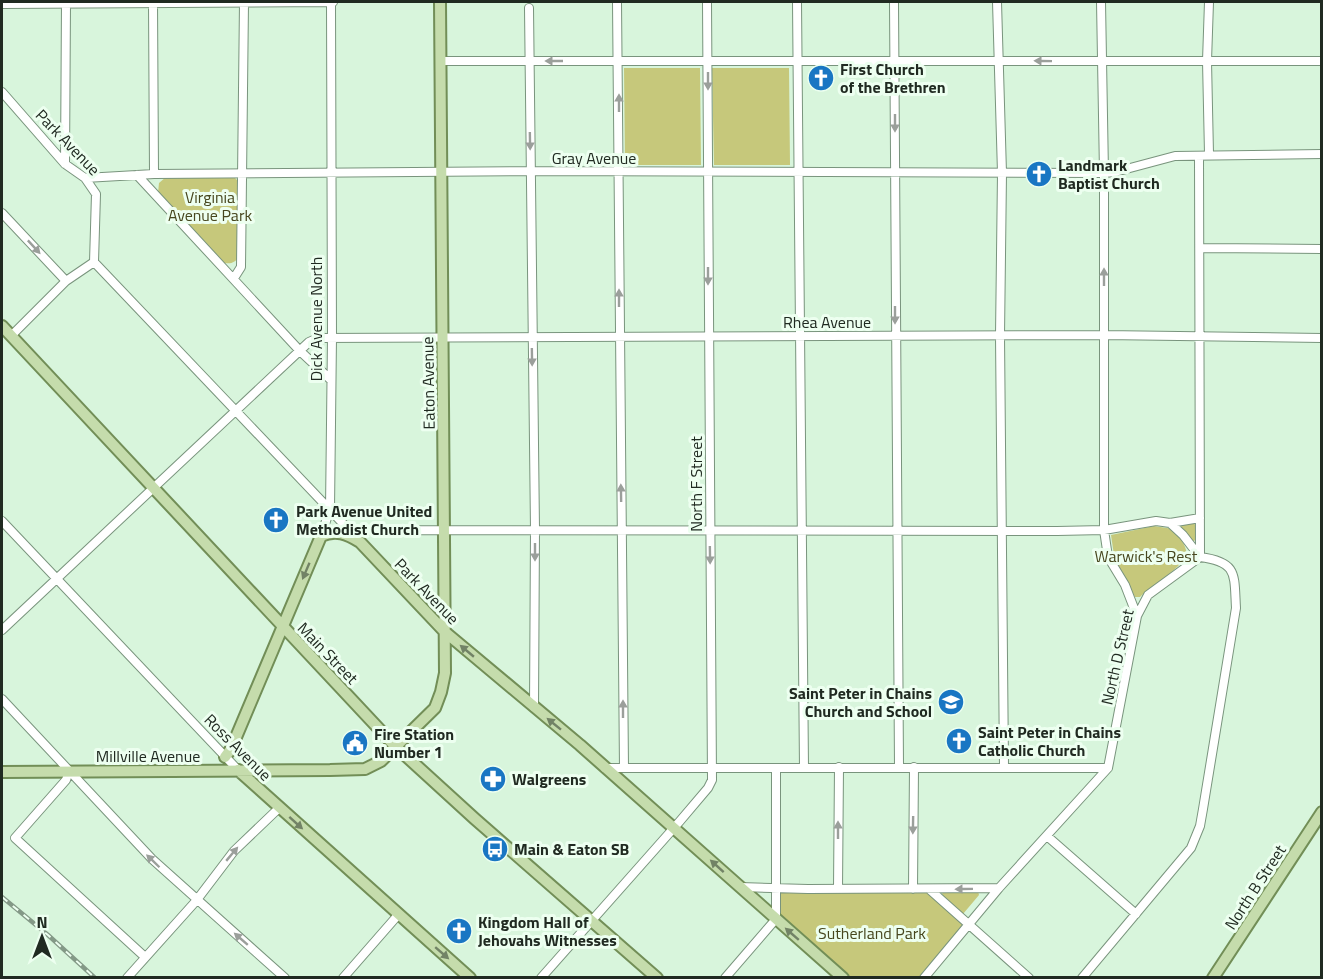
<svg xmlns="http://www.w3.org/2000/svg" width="1323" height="979" font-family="'Titillium Web',sans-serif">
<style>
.green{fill:#c6c87b}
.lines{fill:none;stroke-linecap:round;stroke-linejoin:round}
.minor-casing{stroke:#79947d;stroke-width:10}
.major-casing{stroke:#728e57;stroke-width:14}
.minor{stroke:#fff;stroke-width:8}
.major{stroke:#c5dcac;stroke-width:10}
.rail-casing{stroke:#849987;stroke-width:4.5}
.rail{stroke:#edfff0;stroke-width:2;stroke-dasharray:7;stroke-linecap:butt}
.oneway{fill:#9b9f9b}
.oneway2{fill:#728366}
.labels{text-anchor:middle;stroke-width:6;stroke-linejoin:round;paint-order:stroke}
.poi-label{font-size:16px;font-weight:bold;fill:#202a21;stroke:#edfff0;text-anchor:start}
.street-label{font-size:16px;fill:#202a21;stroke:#edfff0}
.park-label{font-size:16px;fill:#47471e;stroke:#edfff0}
</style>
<rect width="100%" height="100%" fill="#d8f5dc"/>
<path class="green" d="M 624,68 L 700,68 L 701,165 L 625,165 Z
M 712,68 L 789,68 L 790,165 L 714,165 Z
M 166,177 L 235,178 L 239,182 L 240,255 C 235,263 232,264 223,263 L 158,193 L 159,183 Z
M 1193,523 L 1197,526 L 1195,540 L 1192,543 L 1180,528 L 1182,525 Z
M 1154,526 L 1173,529 C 1178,535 1184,542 1186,550 C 1189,565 1150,586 1140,597 L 1135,597 L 1115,562 L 1111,535 Z
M 776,888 L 929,889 L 968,924 L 924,977 L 843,978 L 776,919 Z
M 945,891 L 978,891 L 979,895 L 963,914 L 943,896 L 942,893 Z"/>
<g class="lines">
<defs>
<path id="minor" d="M 153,2 L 154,174
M 617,2 L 624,768
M 797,2 L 804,768
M 894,2 L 899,767
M 997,2 L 1002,173 L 1000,336 L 1004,767
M 1101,2 L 1104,173 L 1104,530 L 1108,557 L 1125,585 L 1137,616
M 2,4 L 333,2
M 529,8 L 535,530 L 534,707
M 441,61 L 1322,61
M 2,92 L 65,164 L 85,178 L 96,194 L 94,262 L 353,534
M 1209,154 L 1207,61 L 1209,2
M 1199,156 L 1200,557
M 65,164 L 66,2
M 137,175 L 300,351 L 331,380
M 85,178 L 154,174 L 530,171 L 1104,173 L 1115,172 L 1175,156 L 1322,154
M 2,213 L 66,281
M 1201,248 L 1322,249
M 234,278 L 241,267 L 244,2
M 11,336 L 66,281 L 94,262
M 2,521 L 238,770
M 350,530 L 1057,531 L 1104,530 L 1156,521 L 1170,523 L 1200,518
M 321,536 L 330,509 L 332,337 L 331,2
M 2,630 L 309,342 L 318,338 L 1104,335 L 1322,338
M 2,699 L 152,859 L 285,978
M 605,768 L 1108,768
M 69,771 L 66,780 L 15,838 L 145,957
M 1047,836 L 1136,914
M 740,887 L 808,889 L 999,888
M 838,889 L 839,767
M 913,889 L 914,767
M 929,889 L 1029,978
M 127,978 L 196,901 L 234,851 L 279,808
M 343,978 L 398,915
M 541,978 L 680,821 L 708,788 L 712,780 L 707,2
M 725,978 L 776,919 L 776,768
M 924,978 L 999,888 L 1108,768 L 1137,616 L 1148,595 L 1200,557
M 1082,978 L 1191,848 L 1200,826 L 1203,809 L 1236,608 C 1234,574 1238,562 1200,557 L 1183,535 L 1170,523"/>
<path id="major" d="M 2,326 L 395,746 L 475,819 L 657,978
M 225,757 L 231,749 L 321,536 C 336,529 347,534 360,542 L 445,632 L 580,745 L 843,978
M 238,770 L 470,978
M 2,772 L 330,770 L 365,769 L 381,761 L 435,708 L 441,692 L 445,673 L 440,2
M 1213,978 L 1322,812"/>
</defs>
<use href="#minor" class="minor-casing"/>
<use href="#major" class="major-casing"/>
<use href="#minor" class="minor"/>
<use href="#major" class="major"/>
<defs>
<path id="rail" d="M 2,897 L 48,935 L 95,978"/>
</defs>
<use href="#rail" class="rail-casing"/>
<use href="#rail" class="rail"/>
</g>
<defs><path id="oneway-solid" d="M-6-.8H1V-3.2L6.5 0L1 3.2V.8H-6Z" transform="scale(1.5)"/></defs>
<g class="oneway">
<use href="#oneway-solid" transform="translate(554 61) rotate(180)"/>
<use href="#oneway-solid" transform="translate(1043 61) rotate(-179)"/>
<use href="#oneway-solid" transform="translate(708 81) rotate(90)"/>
<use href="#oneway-solid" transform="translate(619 103) rotate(-90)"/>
<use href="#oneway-solid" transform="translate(895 123) rotate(90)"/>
<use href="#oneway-solid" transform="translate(530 141) rotate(89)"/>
<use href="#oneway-solid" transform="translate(34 247) rotate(47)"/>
<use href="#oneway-solid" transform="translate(708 276) rotate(90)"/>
<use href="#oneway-solid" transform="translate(1104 277) rotate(-90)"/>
<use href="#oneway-solid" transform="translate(619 298) rotate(-90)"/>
<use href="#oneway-solid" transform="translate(895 315) rotate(90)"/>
<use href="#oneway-solid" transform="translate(532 357) rotate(89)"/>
<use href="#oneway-solid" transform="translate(621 493) rotate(-91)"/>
<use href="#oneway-solid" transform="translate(535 552) rotate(90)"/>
<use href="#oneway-solid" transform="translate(710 555) rotate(89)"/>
<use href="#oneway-solid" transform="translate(623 709) rotate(-90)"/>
<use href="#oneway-solid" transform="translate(913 825) rotate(91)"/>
<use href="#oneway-solid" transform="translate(838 830) rotate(-90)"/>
<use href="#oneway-solid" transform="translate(232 854) rotate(-50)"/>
<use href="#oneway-solid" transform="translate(153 861) rotate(-136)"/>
<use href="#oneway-solid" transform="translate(964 889) rotate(179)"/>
<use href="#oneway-solid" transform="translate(241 939) rotate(-139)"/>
</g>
<g class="oneway2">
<use href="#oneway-solid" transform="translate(306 571) rotate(113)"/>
<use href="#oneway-solid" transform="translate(467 651) rotate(-140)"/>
<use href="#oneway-solid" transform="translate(554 724) rotate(-141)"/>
<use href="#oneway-solid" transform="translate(296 823) rotate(42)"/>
<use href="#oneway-solid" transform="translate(717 866) rotate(-138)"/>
<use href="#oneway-solid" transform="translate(792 934) rotate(-139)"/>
<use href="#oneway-solid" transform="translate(442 953) rotate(41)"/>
</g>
<defs>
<symbol id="church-disc" viewBox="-11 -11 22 22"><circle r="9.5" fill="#1976c3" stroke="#edfff0"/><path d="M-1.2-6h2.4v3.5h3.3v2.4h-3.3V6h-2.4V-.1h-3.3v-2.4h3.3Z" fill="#fff"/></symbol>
<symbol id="school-disc" viewBox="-11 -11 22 22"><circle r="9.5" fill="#1976c3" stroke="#edfff0"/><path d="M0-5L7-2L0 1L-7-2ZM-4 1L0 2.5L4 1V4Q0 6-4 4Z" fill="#fff"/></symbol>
<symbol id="civic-disc" viewBox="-11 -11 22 22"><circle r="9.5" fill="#1976c3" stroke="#edfff0"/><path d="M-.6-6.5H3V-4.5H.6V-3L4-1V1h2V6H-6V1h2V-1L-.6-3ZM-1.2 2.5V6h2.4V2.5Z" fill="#fff"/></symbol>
<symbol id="pharmacy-disc" viewBox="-11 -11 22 22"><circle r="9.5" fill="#1976c3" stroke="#edfff0"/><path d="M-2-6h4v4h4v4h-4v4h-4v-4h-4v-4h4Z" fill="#fff"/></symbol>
<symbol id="bus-disc" viewBox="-11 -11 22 22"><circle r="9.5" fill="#1976c3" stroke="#edfff0"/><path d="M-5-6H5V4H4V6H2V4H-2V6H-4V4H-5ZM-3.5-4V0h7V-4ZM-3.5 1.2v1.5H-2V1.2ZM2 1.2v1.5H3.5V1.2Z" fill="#fff"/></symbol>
</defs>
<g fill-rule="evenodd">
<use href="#church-disc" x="806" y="63" width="30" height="30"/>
<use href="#church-disc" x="1024" y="159" width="30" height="30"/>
<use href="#church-disc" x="261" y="505" width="30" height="30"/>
<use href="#school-disc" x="936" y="687" width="30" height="30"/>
<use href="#church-disc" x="944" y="726" width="30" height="30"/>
<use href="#civic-disc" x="340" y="728" width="30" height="30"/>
<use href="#pharmacy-disc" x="478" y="764" width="30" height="30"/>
<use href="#bus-disc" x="480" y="834" width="30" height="30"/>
<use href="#church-disc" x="444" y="916" width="30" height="30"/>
</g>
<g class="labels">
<g class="poi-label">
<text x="840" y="75">First Church<tspan x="840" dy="18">of the Brethren</tspan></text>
<text x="1058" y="171">Landmark<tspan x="1058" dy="18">Baptist Church</tspan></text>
<text x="296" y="517">Park Avenue United<tspan x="296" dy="18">Methodist Church</tspan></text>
<text x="932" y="699" text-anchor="end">Saint Peter in Chains<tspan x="932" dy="18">Church and School</tspan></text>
<text x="978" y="738">Saint Peter in Chains<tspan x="978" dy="18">Catholic Church</tspan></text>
<text x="374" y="740">Fire Station<tspan x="374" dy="18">Number 1</tspan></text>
<text x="512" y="785">Walgreens</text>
<text x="514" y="855">Main &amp; Eaton SB</text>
<text x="478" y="928">Kingdom Hall of<tspan x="478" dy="18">Jehovahs Witnesses</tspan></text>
</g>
<g class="street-label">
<text transform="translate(68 142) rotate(46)" y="6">Park Avenue</text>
<text x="594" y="164">Gray Avenue</text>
<text transform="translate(316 319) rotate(-90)" y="6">Dick Avenue North</text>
<text x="827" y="328">Rhea Avenue</text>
<text transform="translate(428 383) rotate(-91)" y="6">Eaton Avenue</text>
<text transform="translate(696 484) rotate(-90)" y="6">North F Street</text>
<text transform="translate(427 591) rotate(46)" y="6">Park Avenue</text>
<text transform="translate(328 653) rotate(46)" y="6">Main Street</text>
<text transform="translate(1117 657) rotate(-77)" y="6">North D Street</text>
<text transform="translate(238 747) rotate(45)" y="6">Ross Avenue</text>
<text x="148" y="762">Millville Avenue</text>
<text transform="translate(1255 887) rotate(-57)" y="6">North B Street</text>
</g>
<g class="park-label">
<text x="210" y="203">Virginia<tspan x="210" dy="18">Avenue Park</tspan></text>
<text x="1146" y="562">Warwick's Rest</text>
<text x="872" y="939">Sutherland Park</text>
</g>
</g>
<rect width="1323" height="979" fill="none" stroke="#202a21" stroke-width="6"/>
<g transform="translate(42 937)" stroke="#edfff0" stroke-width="4.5" paint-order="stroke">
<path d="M0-4.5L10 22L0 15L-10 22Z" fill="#202a21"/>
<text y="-9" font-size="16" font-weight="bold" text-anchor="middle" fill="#202a21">N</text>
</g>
</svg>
